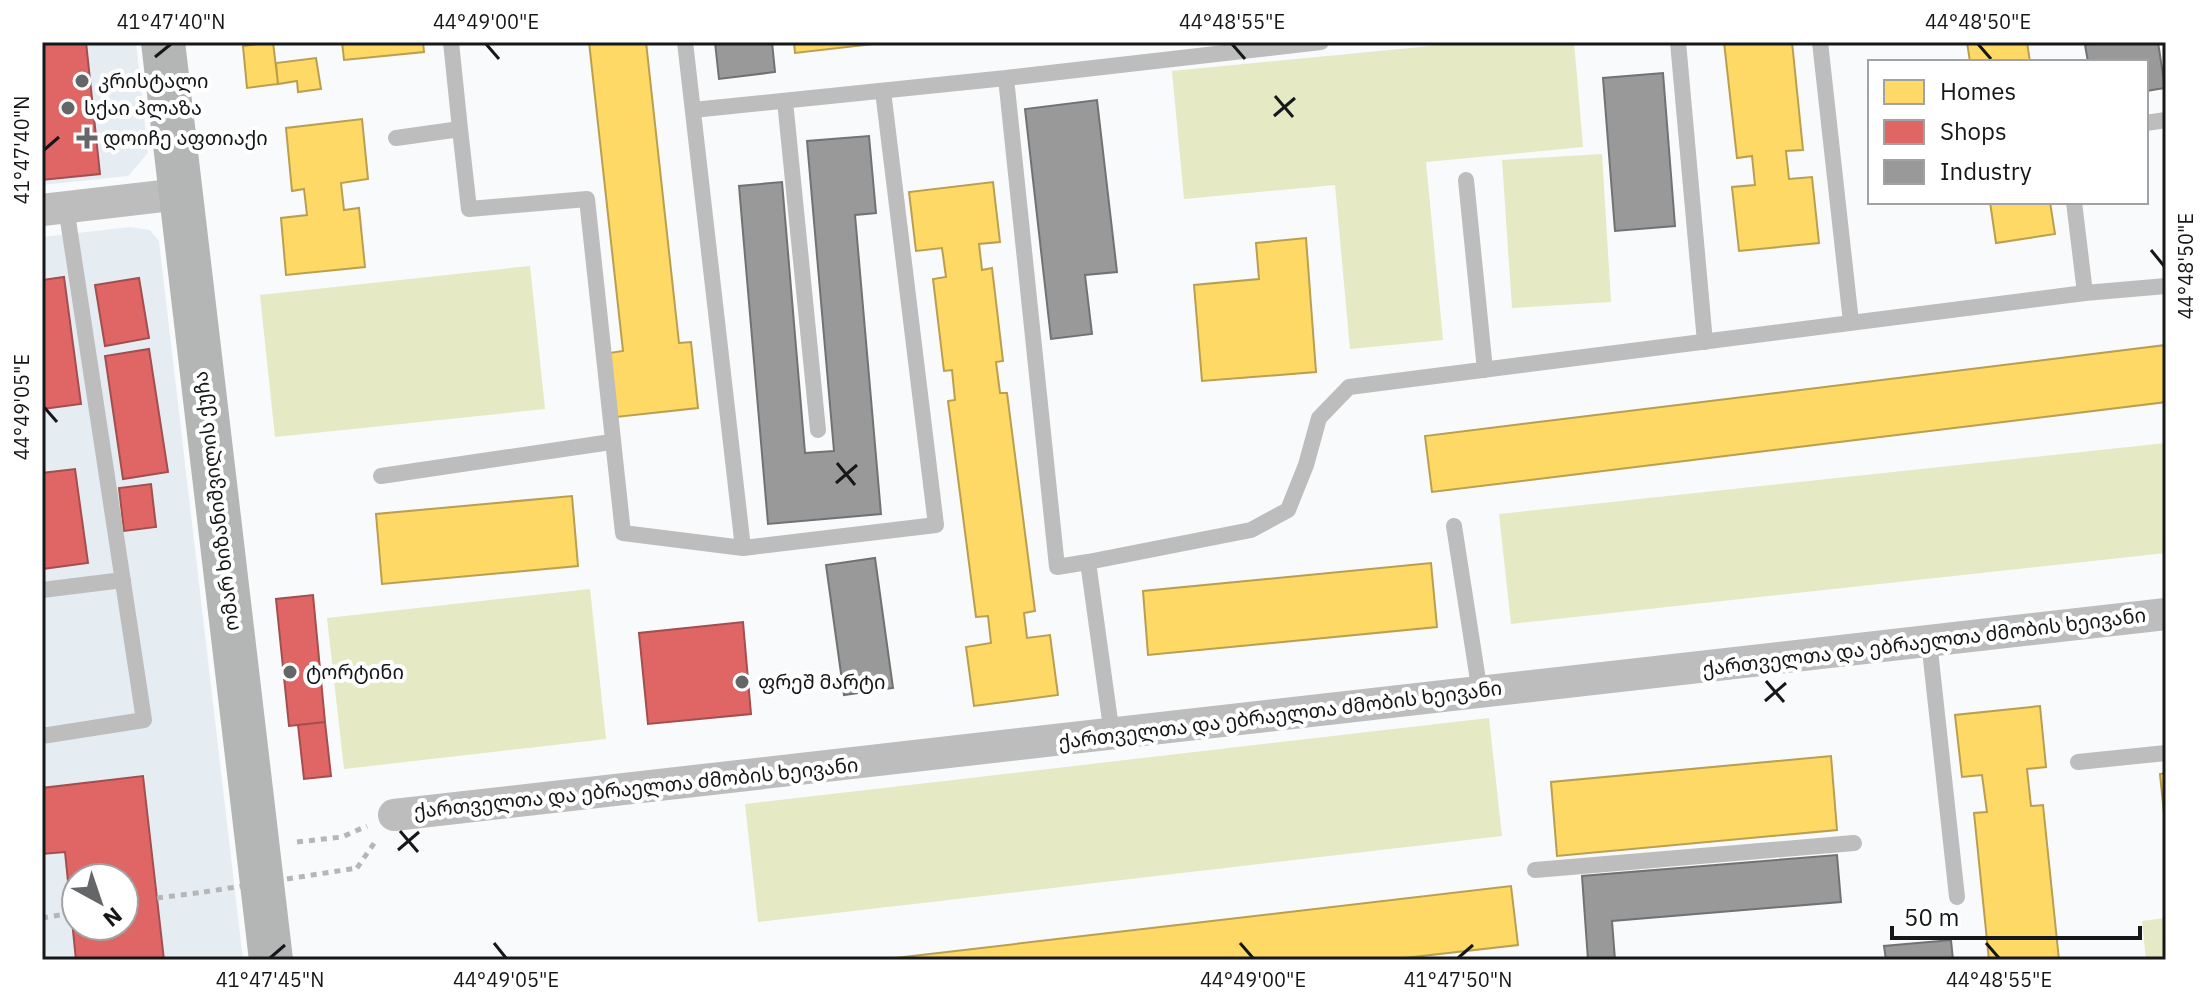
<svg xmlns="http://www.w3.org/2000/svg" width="2208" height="1002" font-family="'IBM Plex Sans','Noto Sans Georgian',sans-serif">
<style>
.built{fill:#e5edf3;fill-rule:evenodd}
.green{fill:#e5e9c4}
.homes{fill:#ffd966;stroke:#b99f4f;stroke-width:2}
.shops{fill:#e06666;stroke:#a34e4f;stroke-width:2;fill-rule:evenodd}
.industry{fill:#999;stroke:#717273;stroke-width:2}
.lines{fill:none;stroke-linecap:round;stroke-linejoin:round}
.path{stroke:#b6b6b6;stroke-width:5;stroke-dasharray:6 6;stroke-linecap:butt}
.service{stroke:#bcbdbc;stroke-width:16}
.minor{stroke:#bcbdbc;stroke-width:32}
.primary{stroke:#b4b5b5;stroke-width:44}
.path-bridge{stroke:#b6b6b6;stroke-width:5;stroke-dasharray:6 6;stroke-linecap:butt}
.ticks{fill:none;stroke:#151719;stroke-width:3}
.poi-dot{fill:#646668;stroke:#fff;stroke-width:3}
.labels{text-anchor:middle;stroke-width:8;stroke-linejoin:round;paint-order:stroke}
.poi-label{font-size:20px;fill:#151719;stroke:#fff;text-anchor:start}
.street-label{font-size:20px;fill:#151719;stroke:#fff}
.neatline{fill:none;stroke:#151719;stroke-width:3}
.ticks-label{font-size:20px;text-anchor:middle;fill:#151719}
</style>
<rect width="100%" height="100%" fill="#f8fafc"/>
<path class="built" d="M 42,42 L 136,42 L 148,153 L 128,176 L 42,185 Z
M 130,227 L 150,230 L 159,241 L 243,960 L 42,960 L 42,237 ZM 76,878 L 124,878 L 124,926 L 76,926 Z"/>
<path class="green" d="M 1473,42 L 1574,42 L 1583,147 L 1426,162 L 1443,340 L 1350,349 L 1335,185 L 1184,199 L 1172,71 Z
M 1602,154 L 1611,302 L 1512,308 L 1502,160 Z
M 530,266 L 545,409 L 275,437 L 260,295 Z
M 2166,443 L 2166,553 L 1511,624 L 1499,514 Z
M 590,589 L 606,739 L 344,769 L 327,618 Z
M 1489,718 L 1502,836 L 758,922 L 745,804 Z
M 2166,918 L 2166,960 L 2146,960 L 2142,921 Z"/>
<path class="homes" d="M 273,42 L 278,84 L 247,88 L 243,46 Z
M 342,42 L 423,42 L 424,52 L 344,60 Z
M 589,42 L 646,42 L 679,343 L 691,342 L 698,408 L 616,417 L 609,353 L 623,351 Z
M 794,42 L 891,42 L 795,53 Z
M 1724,42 L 1792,42 L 1803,150 L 1786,151 L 1789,179 L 1812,177 L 1819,243 L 1739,251 L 1732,187 L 1755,185 L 1752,156 L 1737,158 Z
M 1967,42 L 2027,42 L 2030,62 L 1970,62 Z
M 316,58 L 321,89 L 298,92 L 297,81 L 278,84 L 276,63 Z
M 362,119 L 368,179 L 341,183 L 344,210 L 359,208 L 365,267 L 286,275 L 281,218 L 307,215 L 304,189 L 292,191 L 286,128 Z
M 993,182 L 1000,242 L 979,244 L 982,270 L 992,268 L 1003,361 L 996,362 L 1000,393 L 1007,393 L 1035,611 L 1024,613 L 1027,638 L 1050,635 L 1058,695 L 974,706 L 966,647 L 991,643 L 988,616 L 976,617 L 948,401 L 955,400 L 952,370 L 944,371 L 933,279 L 946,277 L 942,248 L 916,251 L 909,192 Z
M 1990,202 L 2050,202 L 2055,234 L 1996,243 Z
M 1306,238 L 1316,372 L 1202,381 L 1194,285 L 1259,279 L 1256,243 Z
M 2166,345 L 2166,402 L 1432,492 L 1425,436 Z
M 572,496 L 578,566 L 382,584 L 376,514 Z
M 1431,563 L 1437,627 L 1148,655 L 1143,591 Z
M 2040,706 L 2046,767 L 2027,769 L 2031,806 L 2043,805 L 2059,960 L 1989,960 L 1974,813 L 1987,812 L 1982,775 L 1962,777 L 1955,715 Z
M 1831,756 L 1837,830 L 1557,856 L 1551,782 Z
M 2166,773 L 2166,834 L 2160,774 Z
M 1511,886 L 1518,945 L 1387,960 L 878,960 Z"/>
<path class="shops" d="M 42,42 L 86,42 L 100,174 L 42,180 Z
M 64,277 L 81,404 L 42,409 L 42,280 Z
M 139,278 L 149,338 L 105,346 L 95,285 Z
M 149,349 L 168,472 L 123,479 L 105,356 Z
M 75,469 L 88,563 L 42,569 L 42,473 Z
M 151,484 L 156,527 L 124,531 L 119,488 Z
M 313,595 L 325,722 L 289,726 L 276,599 Z
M 743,622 L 751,714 L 648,724 L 639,633 Z
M 325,722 L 331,776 L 304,779 L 298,725 Z
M 143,776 L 164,960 L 76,960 L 65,852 L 42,854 L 42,788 ZM 76,878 L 124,878 L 124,926 L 76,926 Z"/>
<path class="industry" d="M 715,42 L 772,42 L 775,72 L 719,79 Z
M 2101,42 L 2158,42 L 2165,88 L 2146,91 L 2146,62 L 2088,62 L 2085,45 Z
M 1663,73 L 1675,226 L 1615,231 L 1603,78 Z
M 1097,100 L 1117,272 L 1085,275 L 1092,334 L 1051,339 L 1025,109 Z
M 869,136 L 876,213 L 855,215 L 881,514 L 768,524 L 739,186 L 782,182 L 805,453 L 834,451 L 807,141 Z
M 875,558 L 893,688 L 844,695 L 826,565 Z
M 1837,855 L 1841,902 L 1612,921 L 1615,960 L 1588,960 L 1582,876 Z
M 1951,940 L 1953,960 L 1886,960 L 1884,946 Z"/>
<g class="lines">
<path class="path" d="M 297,842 L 342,837 L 367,826
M 357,868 L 377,839
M 157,898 L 204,892
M 42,918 L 71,913"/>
<path class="service" d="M 451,42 L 460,129
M 685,42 L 743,548
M 1678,42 L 1705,342
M 1820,42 L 1851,322
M 1006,78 L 1057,567 L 1088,562 L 1112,735
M 785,101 L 818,430
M 693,110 L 1006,78 L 1321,42
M 2146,123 L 2166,120
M 396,138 L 460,129 L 469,209 L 587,199 L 623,533 L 743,548 L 936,525 L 883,91
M 1466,180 L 1485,370
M 2074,202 L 2085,293
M 381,476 L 611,442
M 1454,526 L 1480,693
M 1088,562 L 1251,530 L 1288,510 L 1306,465 L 1319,418 L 1349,387 L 2085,293 L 2166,286
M 42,590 L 123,580
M 1929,641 L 1957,897
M 42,736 L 144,720 L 66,207
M 2078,762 L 2166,753
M 1535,870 L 1854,843"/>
<path class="minor" d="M 42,210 L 180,194
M 394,815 L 2166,614"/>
<path class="primary" d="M 163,42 L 271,960"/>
<path class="path-bridge" d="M 204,892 L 357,868"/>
</g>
<path class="ticks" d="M 486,44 L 499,59M 1232,44 L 1245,59M 1978,44 L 1991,59M 155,57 L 171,44M 1275,96 L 1293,117M 1274,116 L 1295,98M 44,150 L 59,137M 2151,250 L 2164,266M 44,407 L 57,422M 837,463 L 855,485M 836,483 L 857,465M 1766,681 L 1784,702M 1765,701 L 1786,683M 400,831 L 418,852M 398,850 L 419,832M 494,943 L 506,958M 1240,943 L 1253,958M 1986,943 L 1999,958M 270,958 L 285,945M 1458,958 L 1473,945"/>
<g class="poi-dot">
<circle cx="82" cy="81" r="8"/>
<circle cx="68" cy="108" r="8"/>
<path d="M83 126h8v8h8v8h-8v8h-8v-8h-8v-8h8z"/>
<circle cx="290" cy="672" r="8"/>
<circle cx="742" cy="682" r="8"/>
</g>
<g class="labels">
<g class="poi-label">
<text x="98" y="88">კრისტალი</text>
<text x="84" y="115">სქაი პლაზა</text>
<text x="103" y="145">დოიჩე აფთიაქი</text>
<text x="306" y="679">ტორტინი</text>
<text x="758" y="689">ფრეშ მარტი</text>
</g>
<g class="street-label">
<text transform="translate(216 501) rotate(-97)" y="7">ომარ ხიზანიშვილის ქუჩა</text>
<text transform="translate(1924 642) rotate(-7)" y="7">ქართველთა და ებრაელთა ძმობის ხეივანი</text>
<text transform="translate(1280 715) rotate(-7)" y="7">ქართველთა და ებრაელთა ძმობის ხეივანი</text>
<text transform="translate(636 788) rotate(-6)" y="7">ქართველთა და ებრაელთა ძმობის ხეივანი</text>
</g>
</g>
<rect width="2208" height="1002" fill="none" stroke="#ffffff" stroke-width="88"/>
<rect x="1868" y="60" width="280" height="144" fill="#ffffff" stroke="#a1a2a3" stroke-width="2"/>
<rect x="1884" y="80" width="40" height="24" fill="#ffd966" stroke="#a1a2a3" stroke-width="2"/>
<text x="1940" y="100" font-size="24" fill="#151719">Homes</text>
<rect x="1884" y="120" width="40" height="24" fill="#e06666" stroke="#a1a2a3" stroke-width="2"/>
<text x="1940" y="140" font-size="24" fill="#151719">Shops</text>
<rect x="1884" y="160" width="40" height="24" fill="#999999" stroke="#a1a2a3" stroke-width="2"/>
<text x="1940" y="180" font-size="24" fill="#151719">Industry</text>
<g transform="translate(100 902) rotate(140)"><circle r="38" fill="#ffffff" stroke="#a1a2a3" stroke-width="2"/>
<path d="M0-6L14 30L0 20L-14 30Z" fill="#646668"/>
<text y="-12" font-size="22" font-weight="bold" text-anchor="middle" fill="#151719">N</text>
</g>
<path d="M1892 926v12h248v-12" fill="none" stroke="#151719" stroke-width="4"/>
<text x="1904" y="926" font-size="24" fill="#151719" stroke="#ffffff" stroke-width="6" paint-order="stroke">50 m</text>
<rect x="44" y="44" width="2120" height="914" class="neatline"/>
<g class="ticks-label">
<text x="171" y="29">41°47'40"N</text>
<text x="486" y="29">44°49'00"E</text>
<text x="1232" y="29">44°48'55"E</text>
<text x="1978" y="29">44°48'50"E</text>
<text transform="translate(22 150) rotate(-90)" y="7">41°47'40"N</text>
<text transform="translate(2186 266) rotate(-90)" y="7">44°48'50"E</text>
<text transform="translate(22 407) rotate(-90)" y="7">44°49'05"E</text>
<text x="270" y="987">41°47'45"N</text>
<text x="506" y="987">44°49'05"E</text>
<text x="1253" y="987">44°49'00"E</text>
<text x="1458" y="987">41°47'50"N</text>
<text x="1999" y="987">44°48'55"E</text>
</g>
</svg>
